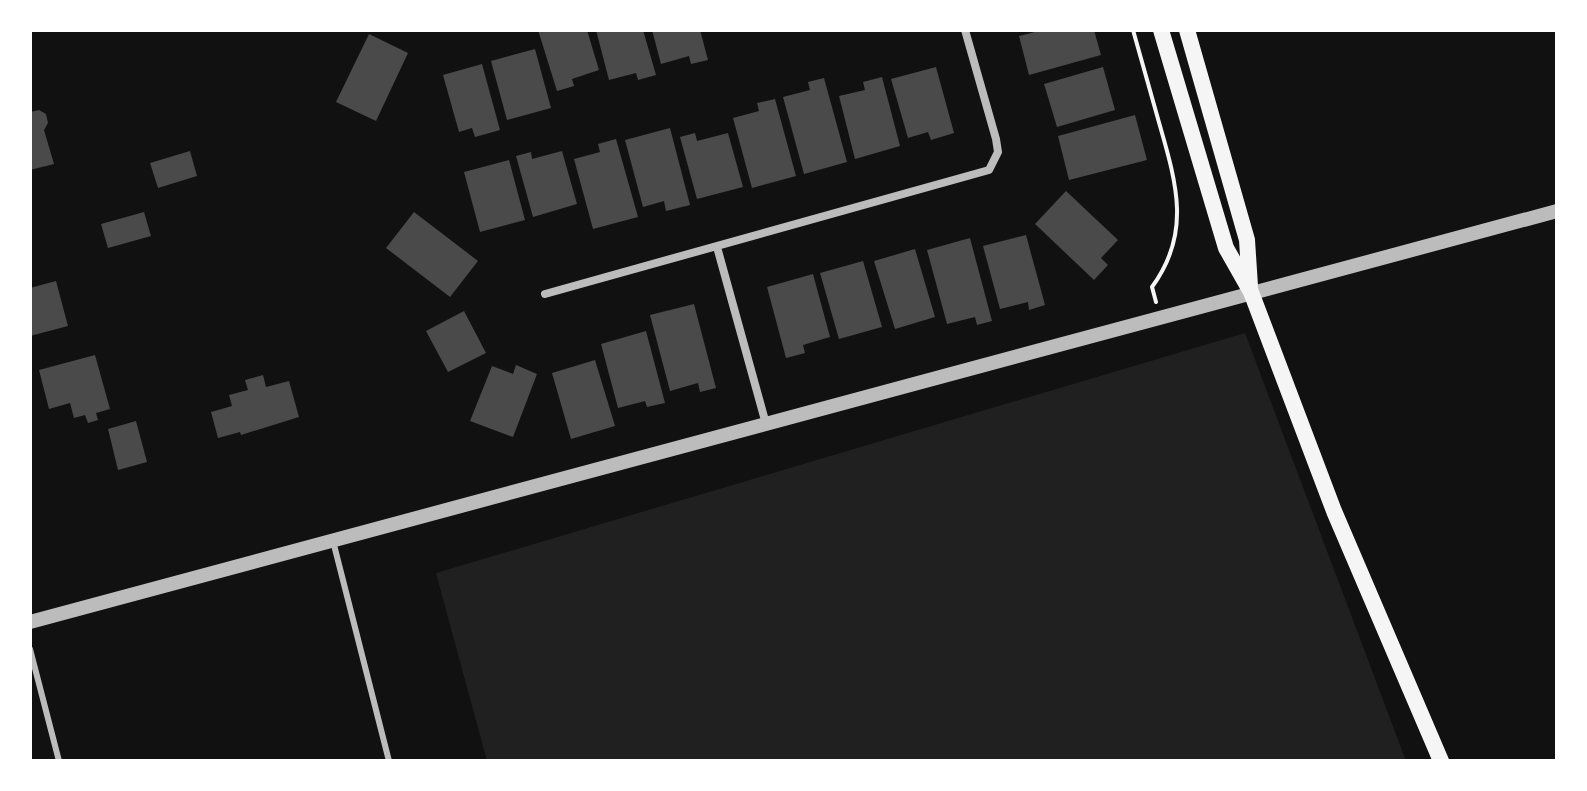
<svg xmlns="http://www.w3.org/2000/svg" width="1587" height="791" font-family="Mulish,sans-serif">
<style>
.green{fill:#202020}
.building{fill:#4a4a4a}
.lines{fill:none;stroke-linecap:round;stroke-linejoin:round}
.path{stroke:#f5f5f5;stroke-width:4}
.service{stroke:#bcbcbc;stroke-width:6}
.minor{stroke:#bcbcbc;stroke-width:8}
.tertiary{stroke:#bcbcbc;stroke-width:14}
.secondary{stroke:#f5f5f5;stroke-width:16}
</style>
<rect width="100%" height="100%" fill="#111"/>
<path class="green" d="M 1245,333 L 1406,761 L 487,761 L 436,573 Z"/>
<path class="building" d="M 538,30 L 587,30 L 599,70 L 572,79 L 574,86 L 557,91 Z
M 596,30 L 643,30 L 656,75 L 638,80 L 636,73 L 609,80 Z
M 652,30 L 700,30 L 708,60 L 691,64 L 689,56 L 661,64 Z
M 1043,30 L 1094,30 L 1101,55 L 1029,75 L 1019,36 Z
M 369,34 L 408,53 L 376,121 L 336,102 Z
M 535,49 L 551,108 L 507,120 L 491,61 Z
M 482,64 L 500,130 L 475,137 L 472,128 L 459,132 L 443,75 Z
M 936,67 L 954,133 L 931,140 L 928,132 L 908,138 L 891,79 Z
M 1103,67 L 1115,110 L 1057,127 L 1044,84 Z
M 882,77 L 900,146 L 855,159 L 839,96 L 865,90 L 863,82 Z
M 824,78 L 847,162 L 804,174 L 783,97 L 810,90 L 808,82 Z
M 775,99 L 796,176 L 752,188 L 733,118 L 759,111 L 757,103 Z
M 39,110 L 46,114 L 48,123 L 44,130 L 54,164 L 30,170 L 30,112 Z
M 1135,115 L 1147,160 L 1069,180 L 1058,136 Z
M 670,128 L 690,205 L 666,211 L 664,201 L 643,207 L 625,140 Z
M 695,133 L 697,141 L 728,133 L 743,187 L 697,199 L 680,137 Z
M 616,139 L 638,217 L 593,229 L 574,159 L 600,152 L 598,144 Z
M 190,151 L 197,176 L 158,188 L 150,163 Z
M 562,151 L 577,204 L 533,217 L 516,156 L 531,152 L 532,159 Z
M 509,160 L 525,220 L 480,232 L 464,172 Z
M 1066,191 L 1118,240 L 1101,258 L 1108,265 L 1094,280 L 1035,224 Z
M 144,212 L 151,236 L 108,248 L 101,224 Z
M 414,212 L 478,261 L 450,297 L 386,248 Z
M 1026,235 L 1045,305 L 1029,310 L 1028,302 L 1000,309 L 983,246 Z
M 970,238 L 992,321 L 977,325 L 975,317 L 947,324 L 927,250 Z
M 915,249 L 935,317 L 895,329 L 874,261 Z
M 863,261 L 882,327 L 839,339 L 820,273 Z
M 813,274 L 830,337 L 803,345 L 805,353 L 786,358 L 767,287 Z
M 56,281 L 68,326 L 30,336 L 30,288 Z
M 694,304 L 716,388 L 700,392 L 698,383 L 670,391 L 650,315 Z
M 464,311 L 486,353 L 448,372 L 426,331 Z
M 646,331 L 665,403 L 647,407 L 645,401 L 618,408 L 601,344 Z
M 95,355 L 110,409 L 96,413 L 98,420 L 88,423 L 85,415 L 74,418 L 70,403 L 49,409 L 39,370 Z
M 595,360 L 615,426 L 571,439 L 552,373 Z
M 516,365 L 537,374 L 513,437 L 470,421 L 492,366 L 513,374 Z
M 263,375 L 266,387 L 289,381 L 299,417 L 241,435 L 240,432 L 218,438 L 211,412 L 232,406 L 229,395 L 248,390 L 245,380 Z
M 136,421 L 147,462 L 118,470 L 108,429 Z"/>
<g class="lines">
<path class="path" d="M 1133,30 C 1142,62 1151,94 1160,126 C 1177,185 1191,234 1152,287 L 1156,302"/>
<path class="service" d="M 333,541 L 389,761
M 30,649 L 59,761"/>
<path class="minor" d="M 717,247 L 766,424
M 545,294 L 989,170 L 998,152 L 996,139 L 965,30"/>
<path class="tertiary" d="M 30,622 L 1557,211"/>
<path class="secondary" d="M 1161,30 L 1226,248 L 1251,292 L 1334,511 L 1441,761
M 1187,30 L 1247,240 L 1250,286"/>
</g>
<rect width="1587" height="791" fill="none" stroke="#ffffff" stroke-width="64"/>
</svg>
